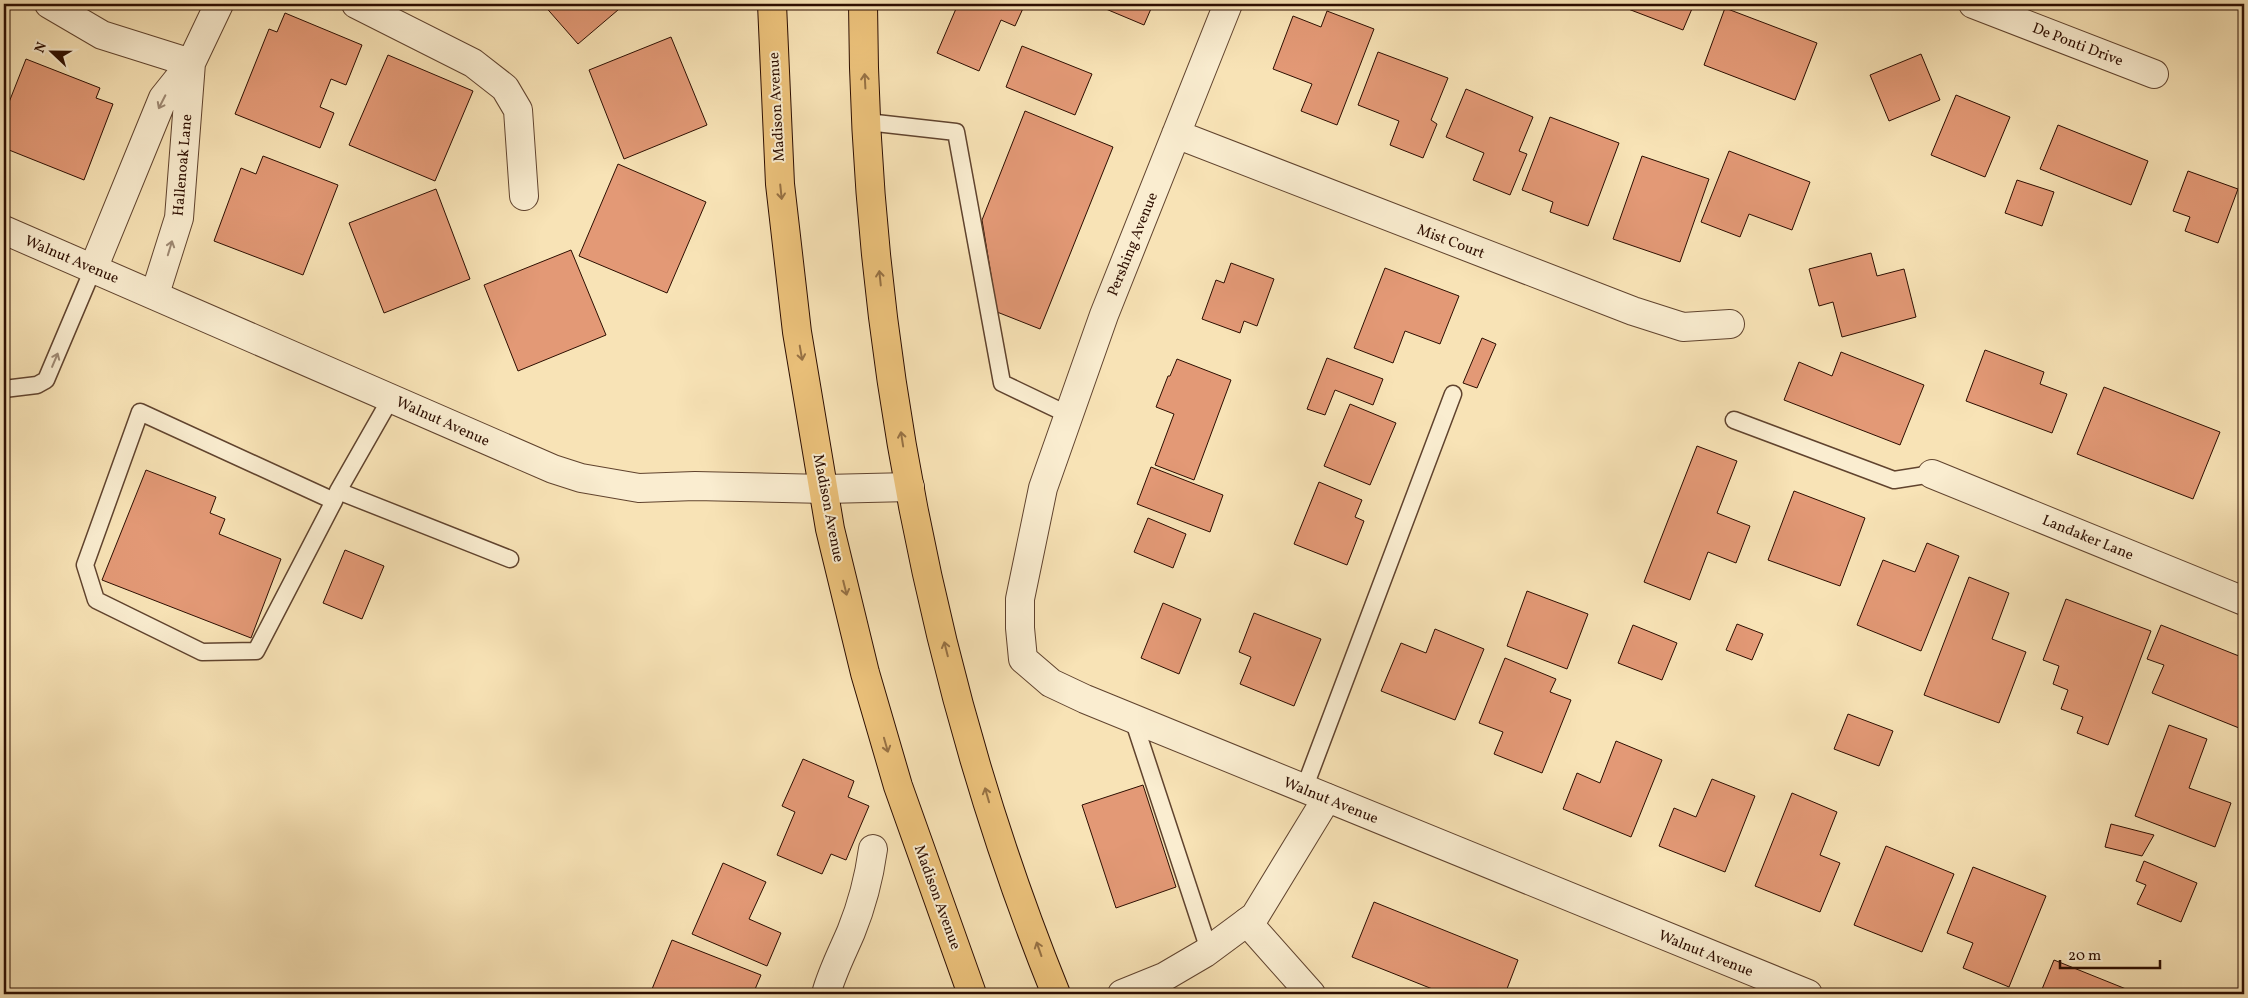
<svg xmlns="http://www.w3.org/2000/svg" width="2248" height="998" font-family="Vollkorn,serif">
<style>
.building{fill:#e39976;stroke:#2d0e01}
.lines{fill:none;stroke-linecap:round;stroke-linejoin:round}
.service-casing{stroke:#60432e;stroke-width:19}
.minor-casing{stroke:#60432e;stroke-width:30}
.tertiary-casing{stroke:#60432e;stroke-width:30}
.primary-casing{stroke:#2d0e01;stroke-width:30}
.service{stroke:#faedd0;stroke-width:16}
.minor{stroke:#faedd0;stroke-width:28}
.tertiary{stroke:#faedd0;stroke-width:28}
.primary{stroke:#ecc27b;stroke-width:28}
.oneway{stroke:#967144}
.oneway2{stroke:#9e8973}
.labels{text-anchor:middle;stroke-width:4;stroke-linejoin:round;paint-order:stroke}
.street-label{font-size:15px;fill:#2d0e01;stroke:#faedd0}
</style>
<rect width="100%" height="100%" fill="#f8e3b6"/>
<filter id="stains"><feTurbulence type="fractalNoise" baseFrequency=".004" numOctaves="4"/><feColorMatrix values="0 0 0 0 .2 0 0 0 0 .09 0 0 0 0 .02 0 0 0 .5 -.17"/></filter>
<radialGradient id="worn" r=".72"><stop offset=".6" stop-color="#630" stop-opacity="0"/><stop offset="1" stop-color="#630" stop-opacity=".3"/></radialGradient>
<path class="building" d="M 543,4 L 625,4 L 578,44 Z
M 958,4 L 1025,4 L 1015,26 L 1001,20 L 979,71 L 937,53 Z
M 1094,4 L 1153,4 L 1144,25 Z
M 1624,4 L 1694,4 L 1683,30 L 1623,7 Z
M 1725,8 L 1817,43 L 1795,100 L 1704,65 Z
M 1327,11 L 1374,29 L 1337,125 L 1301,111 L 1312,84 L 1273,69 L 1293,16 L 1321,27 Z
M 285,13 L 362,45 L 346,85 L 331,79 L 320,107 L 334,113 L 320,148 L 235,114 L 269,29 L 277,32 Z
M 671,37 L 707,125 L 624,159 L 589,70 Z
M 1022,46 L 1092,74 L 1075,115 L 1006,87 Z
M 1378,52 L 1448,78 L 1431,120 L 1437,124 L 1423,158 L 1390,145 L 1399,121 L 1358,105 Z
M 1921,54 L 1940,100 L 1889,121 L 1870,75 Z
M 388,55 L 473,91 L 435,181 L 349,145 Z
M 26,59 L 100,88 L 96,98 L 113,104 L 84,180 L 4,148 L 4,115 Z
M 1466,89 L 1533,117 L 1519,151 L 1527,154 L 1510,195 L 1473,180 L 1484,153 L 1446,137 Z
M 1956,95 L 2010,117 L 1985,177 L 1931,155 Z
M 1025,111 L 1113,147 L 1040,329 L 997,312 L 982,220 Z
M 1550,117 L 1619,143 L 1588,226 L 1550,212 L 1553,202 L 1522,190 Z
M 2058,125 L 2148,161 L 2131,205 L 2040,169 Z
M 1729,151 L 1810,182 L 1792,230 L 1749,214 L 1740,237 L 1701,222 Z
M 263,156 L 338,185 L 303,275 L 214,241 L 241,168 L 256,174 Z
M 1642,156 L 1709,179 L 1680,262 L 1613,239 Z
M 618,164 L 706,202 L 667,293 L 579,256 Z
M 2188,171 L 2238,189 L 2218,243 L 2185,231 L 2190,217 L 2173,211 Z
M 2017,180 L 2054,192 L 2042,226 L 2005,213 Z
M 436,189 L 470,279 L 384,313 L 349,223 Z
M 571,250 L 606,335 L 518,371 L 484,285 Z
M 1871,253 L 1877,276 L 1904,269 L 1916,317 L 1842,337 L 1833,302 L 1819,306 L 1809,269 Z
M 1231,263 L 1274,279 L 1257,326 L 1244,321 L 1240,333 L 1202,319 L 1216,280 L 1224,283 Z
M 1385,268 L 1459,296 L 1440,344 L 1405,331 L 1393,363 L 1354,348 Z
M 1482,338 L 1496,344 L 1477,388 L 1463,383 Z
M 1985,350 L 2044,372 L 2040,384 L 2067,394 L 2052,433 L 1966,401 Z
M 1841,352 L 1924,385 L 1900,445 L 1784,400 L 1799,362 L 1832,376 Z
M 1327,358 L 1383,379 L 1373,405 L 1335,390 L 1325,415 L 1307,409 Z
M 1177,359 L 1231,380 L 1194,480 L 1155,465 L 1174,414 L 1156,407 L 1168,376 L 1170,376 Z
M 2104,387 L 2220,432 L 2193,499 L 2077,454 Z
M 1350,404 L 1396,423 L 1370,485 L 1324,466 Z
M 1697,446 L 1737,461 L 1717,513 L 1750,526 L 1736,563 L 1708,552 L 1690,600 L 1644,582 Z
M 1151,467 L 1223,495 L 1210,532 L 1137,504 Z
M 146,470 L 216,497 L 210,513 L 225,519 L 219,534 L 281,559 L 251,638 L 102,580 Z
M 1319,482 L 1362,500 L 1355,517 L 1364,521 L 1347,565 L 1294,544 Z
M 1794,491 L 1865,518 L 1840,586 L 1768,560 Z
M 1148,518 L 1186,534 L 1173,568 L 1134,552 Z
M 1927,543 L 1959,556 L 1921,651 L 1857,625 L 1883,560 L 1915,572 Z
M 345,550 L 384,566 L 362,619 L 323,603 Z
M 1969,577 L 2009,593 L 1992,639 L 2026,652 L 1999,723 L 1924,695 Z
M 1527,591 L 1588,614 L 1567,669 L 1507,646 Z
M 2066,599 L 2151,631 L 2108,745 L 2077,733 L 2083,717 L 2061,709 L 2068,690 L 2053,684 L 2059,666 L 2043,660 Z
M 1163,603 L 1201,619 L 1179,674 L 1141,658 Z
M 1254,613 L 1321,639 L 1294,706 L 1240,684 L 1251,657 L 1239,652 Z
M 1737,624 L 1763,634 L 1752,660 L 1726,650 Z
M 1633,625 L 1677,643 L 1662,680 L 1618,663 Z
M 2161,625 L 2244,658 L 2244,730 L 2152,693 L 2164,665 L 2147,659 Z
M 1435,629 L 1484,649 L 1455,720 L 1381,691 L 1401,643 L 1426,653 Z
M 1505,658 L 1556,679 L 1550,692 L 1571,700 L 1542,773 L 1494,754 L 1503,732 L 1479,723 Z
M 1848,714 L 1893,731 L 1879,766 L 1834,749 Z
M 2169,725 L 2207,739 L 2189,788 L 2231,803 L 2215,847 L 2135,816 Z
M 1616,741 L 1662,760 L 1631,837 L 1563,809 L 1577,773 L 1600,783 Z
M 803,759 L 854,781 L 848,797 L 869,806 L 846,860 L 831,854 L 822,874 L 777,855 L 795,812 L 782,806 Z
M 1712,779 L 1755,796 L 1725,872 L 1659,846 L 1674,808 L 1696,817 Z
M 1143,785 L 1176,887 L 1116,908 L 1082,805 Z
M 1792,793 L 1837,812 L 1820,855 L 1840,863 L 1820,912 L 1755,886 Z
M 2111,824 L 2154,835 L 2142,856 L 2105,847 Z
M 1886,846 L 1954,874 L 1922,952 L 1854,925 Z
M 2144,861 L 2197,883 L 2181,922 L 2137,904 L 2146,885 L 2136,881 Z
M 723,863 L 766,882 L 749,919 L 781,933 L 767,966 L 692,934 Z
M 1973,867 L 2046,896 L 2009,987 L 1963,968 L 1973,943 L 1947,933 Z
M 1374,902 L 1518,960 L 1505,994 L 1445,994 L 1352,957 Z
M 672,940 L 761,975 L 753,994 L 650,994 Z
M 2054,960 L 2131,991 L 2130,994 L 2040,994 Z"/>
<g class="lines">
<defs>
<path id="service" d="M 867,122 L 956,132 L 1002,383 L 1069,415
M 4,389 L 37,385 L 46,380 L 93,269
M 1734,420 L 1894,480 L 1932,474
M 338,491 L 510,559
M 334,501 L 140,412 L 85,565 L 96,600 L 202,652 L 256,651 L 334,501 L 338,491 L 391,398
M 1133,719 L 1209,950
M 1304,789 L 1453,394"/>
<path id="minor" d="M 49,4 L 102,35 L 191,63
M 356,4 L 473,63 L 505,88 L 518,110 L 524,196
M 1228,4 L 1104,315 L 1043,488 L 1020,599 L 1020,628 L 1023,659 L 1051,683 L 1085,699 L 1808,994
M 1973,4 L 2154,74
M 1176,134 L 1633,311 L 1683,327 L 1730,324
M 93,269 L 163,98 L 191,63 L 219,4
M 155,294 L 179,218 L 191,63
M 1932,474 L 2244,601
M 1247,922 L 1311,994
M 826,994 C 832,972 842,953 851,932 C 862,905 869,878 873,849"/>
<path id="tertiary" d="M 4,230 L 553,469 L 581,478 L 639,488 L 695,486 L 825,489 L 910,487
M 1122,994 L 1164,977 L 1205,953 L 1255,916 L 1327,798"/>
<path id="primary" d="M 772,4 L 780,184 L 797,332 L 830,529 L 865,673 L 898,786 L 972,994
M 863,4 C 864,334 932,688 1056,994"/>
</defs>
<use href="#service" class="service-casing"/>
<use href="#minor" class="minor-casing"/>
<use href="#tertiary" class="tertiary-casing"/>
<use href="#primary" class="primary-casing"/>
<use href="#service" class="service"/>
<use href="#minor" class="minor"/>
<use href="#tertiary" class="tertiary"/>
<use href="#primary" class="primary"/>
</g>
<defs><path id="oneway-shaft" d="M-6 0H5M1.5-3L5.5 0L1.5 3" fill="none" stroke-width="1.6" stroke-linecap="round" stroke-linejoin="round" transform="scale(1.25)"/></defs>
<g class="oneway">
<use href="#oneway-shaft" transform="translate(865 81) rotate(-93)"/>
<use href="#oneway-shaft" transform="translate(781 192) rotate(84)"/>
<use href="#oneway-shaft" transform="translate(880 278) rotate(-96)"/>
<use href="#oneway-shaft" transform="translate(801 353) rotate(80)"/>
<use href="#oneway-shaft" transform="translate(902 439) rotate(-99)"/>
<use href="#oneway-shaft" transform="translate(845 588) rotate(76)"/>
<use href="#oneway-shaft" transform="translate(946 649) rotate(-104)"/>
<use href="#oneway-shaft" transform="translate(886 745) rotate(74)"/>
<use href="#oneway-shaft" transform="translate(987 795) rotate(-106)"/>
<use href="#oneway-shaft" transform="translate(1039 949) rotate(-109)"/>
</g>
<g class="oneway2">
<use href="#oneway-shaft" transform="translate(162 102) rotate(117)"/>
<use href="#oneway-shaft" transform="translate(170 248) rotate(-73)"/>
<use href="#oneway-shaft" transform="translate(55 360) rotate(-67)"/>
</g>
<g class="labels">
<g class="street-label">
<text transform="translate(2078 44) rotate(21)" y="5">De Ponti Drive</text>
<text transform="translate(776 107) rotate(-93)" y="5">Madison Avenue</text>
<text transform="translate(182 165) rotate(-85)" y="5">Hallenoak Lane</text>
<text transform="translate(1451 241) rotate(21)" y="5">Mist Court</text>
<text transform="translate(1132 244) rotate(-68)" y="5">Pershing Avenue</text>
<text transform="translate(72 259) rotate(23)" y="5">Walnut Avenue</text>
<text transform="translate(443 421) rotate(24)" y="5">Walnut Avenue</text>
<text transform="translate(829 508) rotate(79)" y="5">Madison Avenue</text>
<text transform="translate(2088 537) rotate(22)" y="5">Landaker Lane</text>
<text transform="translate(1331 800) rotate(22)" y="5">Walnut Avenue</text>
<text transform="translate(938 897) rotate(70)" y="5">Madison Avenue</text>
<text transform="translate(1706 953) rotate(22)" y="5">Walnut Avenue</text>
</g>
</g>
<rect width="2248" height="998" fill="none" stroke="#f8e3b6" stroke-width="20"/>
<rect x="5" y="5" width="2238" height="988" fill="none" stroke="#2d0e01" stroke-width="2.5"/>
<rect x="10" y="10" width="2228" height="978" fill="none" stroke="#2d0e01"/>
<g transform="translate(52 52) rotate(292)" stroke="#faedd0" stroke-width="4" paint-order="stroke">
<path d="M0-4L9 19L0 12L-9 19Z" fill="#2d0e01"/>
<text y="-8" font-size="14" font-weight="bold" text-anchor="middle" fill="#2d0e01">N</text>
</g>
<path d="M2060 960v8h100v-8" fill="none" stroke="#2d0e01" stroke-width="2.5"/>
<text x="2068" y="960" font-size="15" fill="#2d0e01" stroke="#faedd0" stroke-width="4" paint-order="stroke">20 m</text>
<rect width="100%" height="100%" filter="url(#stains)"/>
<rect width="100%" height="100%" fill="url(#worn)"/>
</svg>
